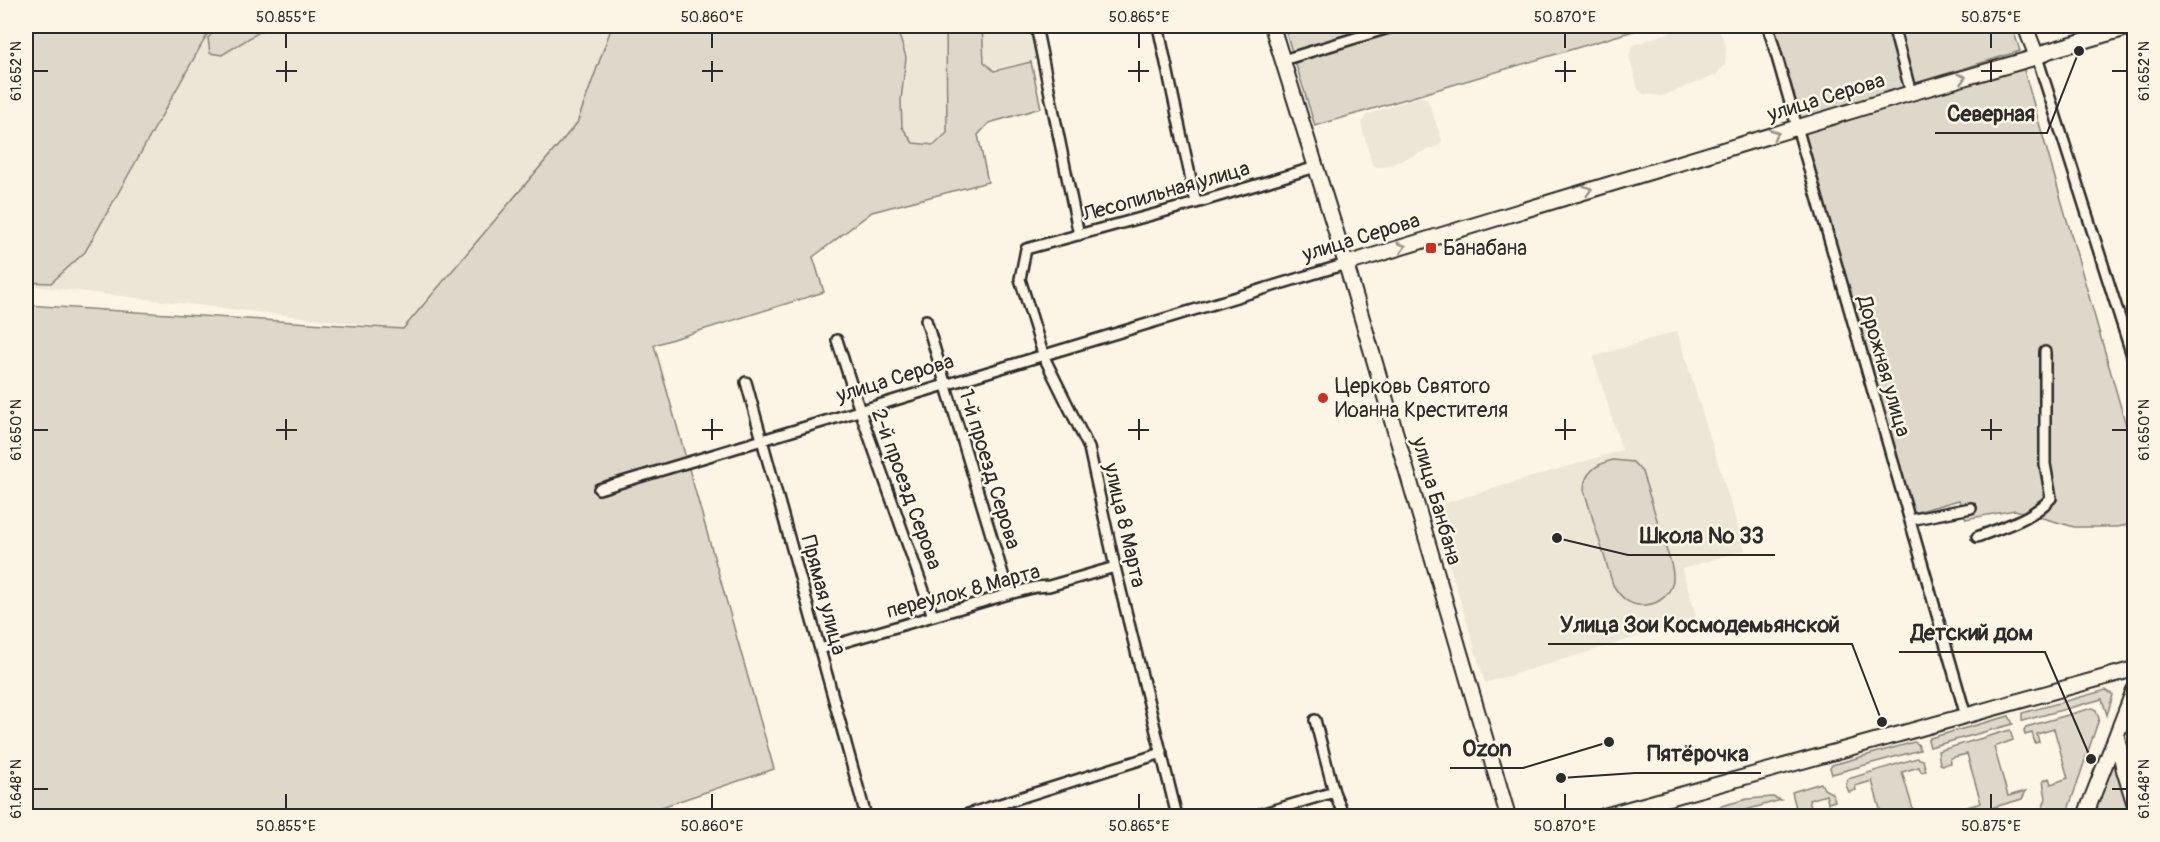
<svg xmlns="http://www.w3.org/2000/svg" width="2160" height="842" font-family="Pangolin,sans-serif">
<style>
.built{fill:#ece6d7}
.green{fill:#ded8ca;stroke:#84827a;stroke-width:1.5}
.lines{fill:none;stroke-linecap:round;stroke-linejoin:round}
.street-casing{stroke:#2b2b2b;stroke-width:14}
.secondary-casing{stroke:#2b2b2b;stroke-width:18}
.street{stroke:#fcf5e5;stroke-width:9}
.secondary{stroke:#fcf5e5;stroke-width:14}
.oneway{stroke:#949088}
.ticks{fill:none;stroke:#2b2b2b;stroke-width:2}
.poi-dot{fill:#c8321e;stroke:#fcf5e5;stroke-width:2}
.labels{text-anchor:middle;stroke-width:5;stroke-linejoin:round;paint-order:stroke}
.street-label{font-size:21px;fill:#2b2b2b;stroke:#fcf5e5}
.poi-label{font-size:21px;fill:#2b2b2b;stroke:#fcf5e5;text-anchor:start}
.leader{fill:none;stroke:#2b2b2b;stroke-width:2}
.callout-dot{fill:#2b2b2b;stroke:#fcf5e5;stroke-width:2}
.callout-label{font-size:22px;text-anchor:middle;font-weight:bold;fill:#2b2b2b;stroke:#fcf5e5;stroke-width:5;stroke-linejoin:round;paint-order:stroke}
.neatline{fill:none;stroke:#2b2b2b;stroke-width:2}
.ticks-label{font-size:15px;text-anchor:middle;fill:#2b2b2b}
</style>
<rect width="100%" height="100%" fill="#fcf5e5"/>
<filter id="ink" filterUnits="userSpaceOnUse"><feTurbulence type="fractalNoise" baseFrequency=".0167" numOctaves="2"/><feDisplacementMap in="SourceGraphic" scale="12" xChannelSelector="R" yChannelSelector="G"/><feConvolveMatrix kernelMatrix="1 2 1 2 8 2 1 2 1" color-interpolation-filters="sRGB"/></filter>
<g filter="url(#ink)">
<path class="built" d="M 26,26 L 957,26 L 971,164 L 908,178 L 472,337 L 26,285 Z
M 974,26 L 1029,26 L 1036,60 L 984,71 Z
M 1688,26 L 1717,26 L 1726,45 L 1725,65 L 1716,75 L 1662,96 L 1643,94 L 1638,89 L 1629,56 L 1633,45 Z
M 1418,97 L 1427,98 L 1442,140 L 1440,145 L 1385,167 L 1377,167 L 1372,164 L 1361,124 L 1366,115 Z
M 1677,331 L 1745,550 L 1682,569 L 1697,619 L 1485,683 L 1432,507 L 1622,450 L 1593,357 Z"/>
<path class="green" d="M 26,26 L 212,26 L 85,252 L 51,283 L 26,282 Z
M 219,26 L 269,26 L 222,55 L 210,53 L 208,38 Z
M 612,26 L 891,26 L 900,38 L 906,57 L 901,100 L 902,127 L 913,143 L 934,145 L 947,133 L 946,26 L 982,26 L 984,62 L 994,71 L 1031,62 L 1041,108 L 989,123 L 978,135 L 988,182 L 872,212 L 813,257 L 824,292 L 654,345 L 774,769 L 635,816 L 26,816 L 26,305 L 403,329 L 577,123 Z
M 1284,26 L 1650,26 L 1315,126 Z
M 1773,26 L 2012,26 L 2020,51 L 1799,119 Z
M 2023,67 L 2134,453 L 2134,520 L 2128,525 L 2117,527 L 2074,527 L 2015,510 L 1966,519 L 1959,500 L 1913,513 L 1803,134 Z
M 1613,460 L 1633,462 L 1642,472 C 1649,495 1657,519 1664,542 C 1667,554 1674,566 1673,578 C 1673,592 1660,604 1646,605 C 1630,607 1621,598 1613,585 L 1584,490 C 1584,472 1596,464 1613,460 Z
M 2106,690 L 2113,695 L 2107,715 L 2102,699 L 2022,721 L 2022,713 Z
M 2092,708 L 2096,710 L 2099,719 L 2066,816 L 2040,816 L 2046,798 L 2043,781 L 2049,778 L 2051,784 L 2068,778 L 2054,729 L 2037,734 L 2039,742 L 2035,743 L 2032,733 L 2025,735 L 2024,730 L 2026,727 Z
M 2009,716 L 2013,724 L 1930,747 L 1928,740 L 1930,738 Z
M 2010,730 L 2013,740 L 1994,747 L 2008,796 L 2026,791 L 2022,799 L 1991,808 L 1965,810 L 1964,808 L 1981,803 L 1967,754 L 1950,758 L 1951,763 L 1943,765 L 1940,764 L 1938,751 Z
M 1914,742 L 1918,744 L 1920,750 L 1832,774 L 1830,768 L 1832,765 Z
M 2115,750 L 2134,807 L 2134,816 L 2089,816 Z
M 1917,758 L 1923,760 L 1926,771 L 1921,772 L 1919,767 L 1902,772 L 1915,816 L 1882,816 L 1872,781 L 1855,786 L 1856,790 L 1849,792 L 1846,785 L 1848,779 Z
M 1821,783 L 1824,789 L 1833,794 L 1835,801 L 1828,803 L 1826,795 L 1809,800 L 1813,816 L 1798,816 L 1792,792 Z
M 1773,797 L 1781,800 L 1725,816 L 1685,816 L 1747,799 Z"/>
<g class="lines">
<defs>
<path id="street" d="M 1036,26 L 1079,235
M 1158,26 L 1196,203
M 1768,26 L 1966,716
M 1893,26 L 1911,93
M 2037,57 L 2134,362
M 1283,60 L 1395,26
M 926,320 L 1009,594
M 837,340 L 860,411 L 933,616
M 746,382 L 866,816
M 599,489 C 848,414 1097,340 1346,264
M 1910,520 L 1971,508
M 1977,537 C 2003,527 2032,519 2051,498 L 2045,464 L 2045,352
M 820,649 L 1009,594 L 1036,587 L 1049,586 L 1115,567
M 1315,720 L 1334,792 L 1344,816
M 962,816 L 1162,753
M 1177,816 L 1115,567 L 1089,448 L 1044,357 L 1020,279 L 1026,249 L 1196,203 L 1316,167
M 1254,816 L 1334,792"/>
<path id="secondary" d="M 1272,26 L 1346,264 L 1508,816
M 2025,26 L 2037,57
M 1346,264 L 1911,93 L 2037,57 L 2048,51 L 2134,26
M 2117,737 L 2124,770 L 2134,802
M 1604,816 L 2134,669
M 2085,816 L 2134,690"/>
</defs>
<use href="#street" class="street-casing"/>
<use href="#secondary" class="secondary-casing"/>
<use href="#street" class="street"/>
<use href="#secondary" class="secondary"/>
</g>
<defs><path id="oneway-chevron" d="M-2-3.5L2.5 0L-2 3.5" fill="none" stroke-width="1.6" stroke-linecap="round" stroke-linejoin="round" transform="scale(1.5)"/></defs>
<g class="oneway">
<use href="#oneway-chevron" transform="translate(1962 78) rotate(-16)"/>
<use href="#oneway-chevron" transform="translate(1775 134) rotate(-17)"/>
<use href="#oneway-chevron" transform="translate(1588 190) rotate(-17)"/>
<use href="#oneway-chevron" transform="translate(1402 247) rotate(-17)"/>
</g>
</g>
<path class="ticks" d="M 286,33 L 286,48M 712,33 L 712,48M 1139,33 L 1139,48M 1565,33 L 1565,48M 1991,33 L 1991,48M 286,61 L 286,82M 712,61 L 712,82M 1139,61 L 1139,82M 1565,61 L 1565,82M 1991,61 L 1991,82M 33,71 L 48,71M 276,71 L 297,71M 702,71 L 723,71M 1128,71 L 1149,71M 1555,71 L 1576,71M 1981,71 L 2002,71M 2112,71 L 2127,71M 286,419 L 286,440M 712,419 L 712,440M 1139,419 L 1139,440M 1565,419 L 1565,440M 1991,419 L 1991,440M 33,430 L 48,430M 276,430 L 297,430M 702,430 L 723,430M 1128,430 L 1149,430M 1555,430 L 1576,430M 1981,430 L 2002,430M 2112,430 L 2127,430M 33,789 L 48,789M 2112,789 L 2127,789M 286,794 L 286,809M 712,794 L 712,809M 1139,794 L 1139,809M 1565,794 L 1565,809M 1991,794 L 1991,809"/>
<g class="poi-dot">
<rect x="1425" y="242" width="12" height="12" rx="3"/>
<circle cx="1323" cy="398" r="6"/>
</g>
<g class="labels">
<g class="street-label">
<text transform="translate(1826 97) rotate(-17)" y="7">улица Серова</text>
<text transform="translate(1166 191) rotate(-16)" y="7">Лесопильная улица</text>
<text transform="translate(1361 237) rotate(-17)" y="7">улица Серова</text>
<text transform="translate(1884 366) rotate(74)" y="7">Дорожная улица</text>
<text transform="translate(895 378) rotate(-17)" y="7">улица Серова</text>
<text transform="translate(990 469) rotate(73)" y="7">1-й проезд Серова</text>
<text transform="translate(907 489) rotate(70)" y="7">2-й проезд Серова</text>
<text transform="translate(1437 501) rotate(74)" y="7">улица Банбана</text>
<text transform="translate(1125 525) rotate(77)" y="7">улица 8 Марта</text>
<text transform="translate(963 591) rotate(-15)" y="7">переулок 8 Марта</text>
<text transform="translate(824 595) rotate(75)" y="7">Прямая улица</text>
</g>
<g class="poi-label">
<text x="1443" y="255">Банабана</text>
<text x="1335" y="393">Церковь Святого<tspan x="1335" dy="24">Иоанна Крестителя</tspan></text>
</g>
</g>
<path class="leader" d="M2079 51L2047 133H1935M1557 538L1628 555H1775M1882 722L1852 644H1548M2091 759L2045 652H1899M1609 742L1523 768H1450M1561 778L1635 773H1761"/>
<g class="callout-dot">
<circle cx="2079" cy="51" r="6"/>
<circle cx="1557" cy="538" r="6"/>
<circle cx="1882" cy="722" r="6"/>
<circle cx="2091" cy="759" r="6"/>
<circle cx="1609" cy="742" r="6"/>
<circle cx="1561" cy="778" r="6"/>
</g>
<g class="callout-label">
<text x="1991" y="121">Северная</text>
<text x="1702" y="543">Школа № 33</text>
<text x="1700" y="632">Улица Зои Космодемьянской</text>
<text x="1972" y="640">Детский дом</text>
<text x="1487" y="756">Ozon</text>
<text x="1698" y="761">Пятёрочка</text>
</g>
<rect width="2160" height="842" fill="none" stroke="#fcf5e5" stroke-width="66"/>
<rect x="33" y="33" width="2094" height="776" class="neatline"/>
<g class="ticks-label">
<text x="286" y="22">50.855°E</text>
<text x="712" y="22">50.860°E</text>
<text x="1139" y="22">50.865°E</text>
<text x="1565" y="22">50.870°E</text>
<text x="1991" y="22">50.875°E</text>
<text transform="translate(16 71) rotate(-90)" y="5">61.652°N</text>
<text transform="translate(2144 71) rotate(-90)" y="5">61.652°N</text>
<text transform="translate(16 430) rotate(-90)" y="5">61.650°N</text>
<text transform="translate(2144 430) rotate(-90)" y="5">61.650°N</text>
<text transform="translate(16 789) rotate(-90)" y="5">61.648°N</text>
<text transform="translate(2144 789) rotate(-90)" y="5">61.648°N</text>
<text x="286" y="831">50.855°E</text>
<text x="712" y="831">50.860°E</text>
<text x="1139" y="831">50.865°E</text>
<text x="1565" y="831">50.870°E</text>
<text x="1991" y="831">50.875°E</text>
</g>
</svg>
